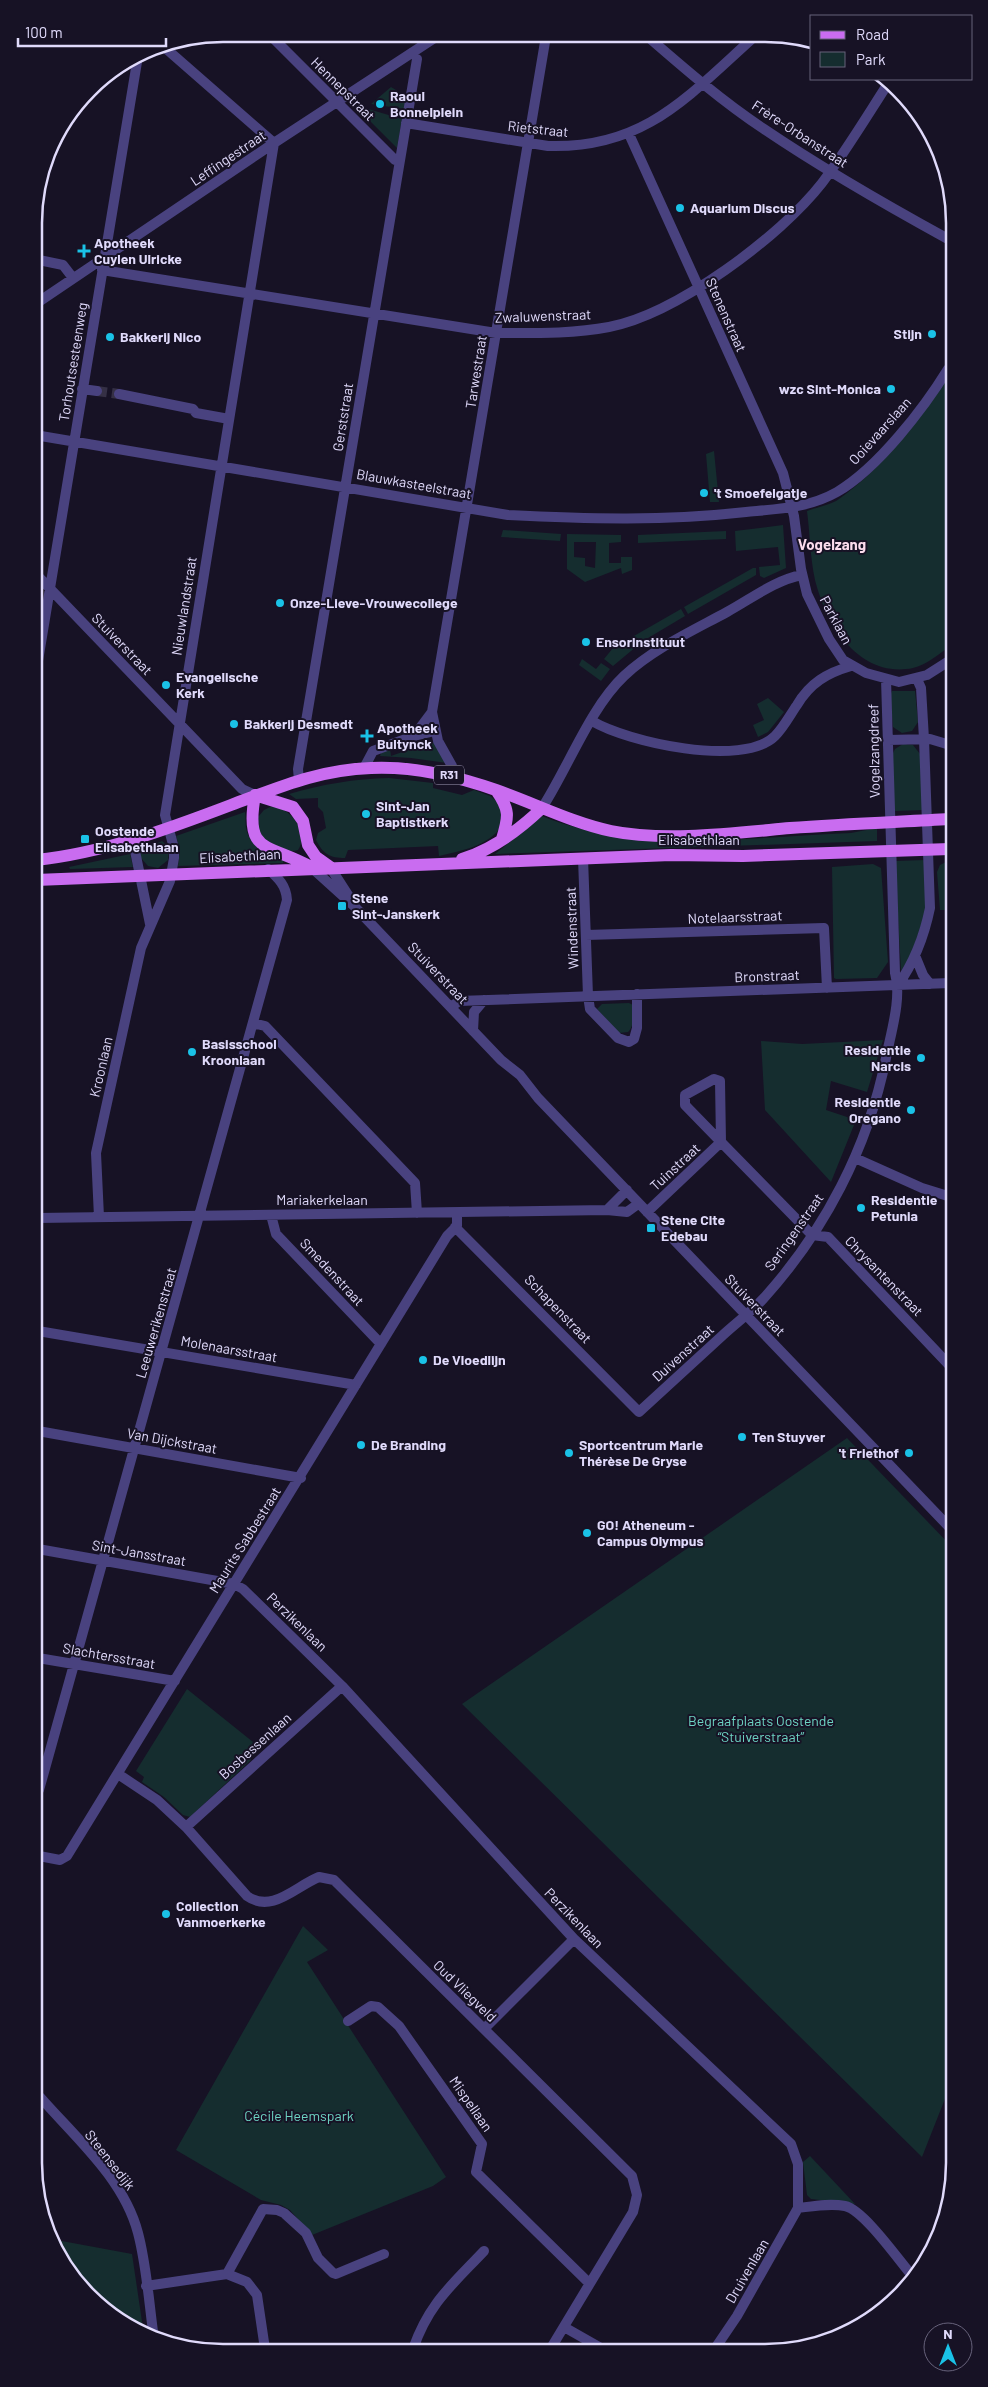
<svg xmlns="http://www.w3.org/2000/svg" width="988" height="2387" font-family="Barlow,sans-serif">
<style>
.green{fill:#152d2f;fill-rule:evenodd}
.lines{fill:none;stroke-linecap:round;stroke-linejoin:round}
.minor-tunnel{stroke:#353045;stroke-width:10;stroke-dasharray:10 5;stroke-linecap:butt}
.minor{stroke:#49427f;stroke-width:10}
.major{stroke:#c96cf0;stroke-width:12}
.poi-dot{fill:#1ac2e7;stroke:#171225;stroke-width:2}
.labels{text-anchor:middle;stroke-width:4;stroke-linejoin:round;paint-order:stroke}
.shield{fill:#171225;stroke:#a49ebb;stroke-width:1}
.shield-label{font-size:12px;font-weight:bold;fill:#e0dafb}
.street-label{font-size:14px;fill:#e0dafb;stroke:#171225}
.poi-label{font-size:14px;font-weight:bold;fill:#e0dafb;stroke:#171225;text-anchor:start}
.park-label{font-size:14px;fill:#6dd4c3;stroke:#171225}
.neighbourhood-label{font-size:15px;font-weight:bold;fill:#fbdced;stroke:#171225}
.rim{fill:none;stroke:#e0dafb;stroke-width:2.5}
</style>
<rect width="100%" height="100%" fill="#171225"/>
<path class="green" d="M 391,87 L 406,96 L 404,109 L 371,104 Z
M 365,108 L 402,119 L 397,148 L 361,112 Z
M 948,376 L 949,647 C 939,654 926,665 913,668 C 859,679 826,624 815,580 C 810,557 810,534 807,511 C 817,507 831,505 839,499 C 883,468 919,420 948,376 Z
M 714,451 L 719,502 L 710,502 L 706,454 Z
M 783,525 L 786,568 L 764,578 L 760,576 L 759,567 L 780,565 L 778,547 L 736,551 L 735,531 Z
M 503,530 L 561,534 L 560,541 L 501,537 Z
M 726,531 L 726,539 L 638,543 L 638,535 Z
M 567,534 L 621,535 L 621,542 L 609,543 L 609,563 L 621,563 L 621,557 L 632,557 L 632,570 L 622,574 L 621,568 L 585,582 L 567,569 ZM 574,542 L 596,542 L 595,568 L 585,566 L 585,558 L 574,557 Z
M 753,568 L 756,568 L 756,575 L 688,614 L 684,607 Z
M 681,609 L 685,616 L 643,641 L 613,666 L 604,659 L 613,648 Z
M 582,659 L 596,669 L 601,663 L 610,669 L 601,681 L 579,665 Z
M 892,691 L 915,691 L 918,722 L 912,731 L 902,733 L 893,727 L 890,696 Z
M 768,698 L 784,712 L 768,732 L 758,737 L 753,725 L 764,720 L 757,704 Z
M 433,741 L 447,763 L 411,758 L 380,756 L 381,753 L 390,749 L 391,756 Z
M 903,744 L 913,745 L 920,754 L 923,810 L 894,811 L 892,755 L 895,749 Z
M 389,778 L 433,783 L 433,788 L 462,795 L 474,790 L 490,796 L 501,804 L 502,826 C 488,846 461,851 439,856 L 438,846 L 348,850 L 345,858 C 330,858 323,854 316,840 L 318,833 L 326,828 L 323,812 L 318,807 L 318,798 L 296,799 L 289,794 C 323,784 354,779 389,778 Z
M 270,807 C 290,805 310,833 298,850 C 286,855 268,842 259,834 L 258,817 L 264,810 Z
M 245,812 C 246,817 245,823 246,828 C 250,848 267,854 284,860 L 283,863 L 178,866 L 180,849 L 176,836 Z
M 542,816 C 633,854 754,837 851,833 L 877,828 L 877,841 L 495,854 Z
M 162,841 L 169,847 L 168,860 L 158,868 L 148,866 L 141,858 L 141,850 Z
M 130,854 L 133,867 L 70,869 L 69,867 Z
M 925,860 L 925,913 L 911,956 L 901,971 L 895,861 Z
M 950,860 L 950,910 L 940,910 L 937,872 L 940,865 Z
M 873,864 L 881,868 L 888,962 L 877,978 L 836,979 L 834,978 L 832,867 Z
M 629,1003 L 633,1005 C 634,1013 634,1027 628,1032 L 619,1033 L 597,1009 L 602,1004 Z
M 883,1040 L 867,1092 L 831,1081 L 826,1110 L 856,1120 L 831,1182 L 765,1110 L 761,1041 L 802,1044 Z
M 847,1438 L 952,1547 L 954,2076 L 922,2157 L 462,1704 Z
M 187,1689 L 253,1742 L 250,1749 L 251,1760 L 190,1817 L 183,1815 L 164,1797 L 142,1782 L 144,1777 L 136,1771 Z
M 303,1926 L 328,1950 L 307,1962 L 446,2177 L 433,2186 L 312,2235 L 290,2210 L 281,2205 L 261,2200 L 176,2150 Z
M 810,2156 L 855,2204 L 811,2199 L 807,2195 L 803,2162 Z
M 51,2239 L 132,2254 L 144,2335 L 89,2298 L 59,2258 Z"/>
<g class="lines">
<path class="minor-tunnel" d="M 97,391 L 119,394"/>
<path class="minor" d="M 269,34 L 395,160 L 399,161
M 647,36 C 685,69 723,102 764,129 C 823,169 886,205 948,239
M 406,123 L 548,146 C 644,149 687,97 754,37
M 629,134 L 783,473 L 794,516 L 801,569 L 807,594 L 829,639 L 843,660 L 866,673 L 899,682 L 927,675 L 949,661
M 34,259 L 63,265 L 73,278
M 102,270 L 496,333 C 533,333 572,334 609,327 C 676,314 780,237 822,183 C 846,151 867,116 889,82
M 34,305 L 274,143 L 439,35
M 82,389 L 97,391
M 119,394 L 193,409 L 196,413 L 229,419
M 35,435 L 508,515 C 587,519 667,521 746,512 C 778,509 809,508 837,492 C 878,468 924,408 948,369
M 35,573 L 242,789 L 255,795
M 36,673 L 138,56
M 592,721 C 627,742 743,768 775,736 C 784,727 790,715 797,705 C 810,683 827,673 851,666
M 414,736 L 432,712
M 888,740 L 930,739 L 950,745
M 364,768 L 373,751 L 414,736 L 435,731
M 454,776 L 452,766 L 438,741 L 432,712 L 546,36
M 299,780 L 298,769 L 417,59
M 542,808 C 568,768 590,708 624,676 C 653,649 692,631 727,612 C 751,599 775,580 802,575
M 129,840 L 135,851 L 150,924
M 583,858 L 588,996 L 590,1009 L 618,1038 L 629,1042 L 634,1039 L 637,1028 L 637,994
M 330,867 L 350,898
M 312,868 L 354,906 L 501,1060 L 520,1075 L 538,1098 L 952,1530
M 586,935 L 824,928 L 827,988
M 916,958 L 923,975 L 930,984
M 898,985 C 915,961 924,937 930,908 L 924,739 L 921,688 L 917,679
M 451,1007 L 459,1001 L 950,983
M 253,1023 L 265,1026 L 415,1183 L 417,1213
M 473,1031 L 474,1012 L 484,1000
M 855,1158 L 922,1188 L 951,1197
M 607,1210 L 627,1190
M 647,1212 L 721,1142 L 685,1105 L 685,1095 L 714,1079 L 720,1081 L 721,1142 L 812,1235
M 271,1215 L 276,1234 L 381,1344
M 99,1217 L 96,1153 L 141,948 L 170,881 L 174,858 L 174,848 L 165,815 L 274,143 L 163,46
M 37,1218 L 607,1210 L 627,1212 L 638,1204
M 455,1227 L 639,1412 C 667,1386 695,1361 723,1335 C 736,1323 751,1312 763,1299 C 824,1232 868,1148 886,1058 C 891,1032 902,998 895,973 L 886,679
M 812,1235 L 828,1237 L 951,1367
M 38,1331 L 356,1385
M 38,1431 L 301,1478
M 38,1549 L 234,1584 L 243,1589 L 342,1686 L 574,1939 L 791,2144 L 798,2164 L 798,2208 L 737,2316 L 716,2347
M 38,1658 L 175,1681
M 118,1774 L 157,1800 L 186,1827 L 247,1896 C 272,1914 296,1886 319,1877 L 334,1880 L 632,2176 L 637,2195 L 633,2212 L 551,2348
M 39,1790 L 287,900 C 286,885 278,878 268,869
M 186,1827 L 342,1686
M 39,1856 L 60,1860 L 67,1856 L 447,1236 L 457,1226 L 457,1213
M 348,2021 L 371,2006 L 378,2007 L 399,2026 L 482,2144 L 476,2172 L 589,2283
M 484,2029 L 574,1939
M 40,2097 C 76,2138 124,2179 138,2233 C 147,2267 149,2304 154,2339
M 798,2208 C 814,2206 830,2203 845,2206 C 864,2210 900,2262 914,2278
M 227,2274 L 263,2209 L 277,2210 L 284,2213 L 306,2233 L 318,2258 L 333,2273 L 336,2274 L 384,2254
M 146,2286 L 227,2274 L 247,2282 L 257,2295 L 265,2349
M 564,2327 L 601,2348
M 413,2349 C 429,2303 452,2285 484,2251"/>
<path class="major" d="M 496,790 C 510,810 509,816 502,839
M 255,795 L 293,807 L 303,821 L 308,845 L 316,857 L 330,867
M 255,795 C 244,855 268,843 311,867
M 462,859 C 492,850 519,830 542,808
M 36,860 C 103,853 168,829 231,805 C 280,787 318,770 371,768 C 413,766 456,776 496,790 C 534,803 570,822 611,831 C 665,842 735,833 790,828 C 843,824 896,822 950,819
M 36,880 L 671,855 L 743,856 L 950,849"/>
</g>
<g class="poi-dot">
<circle cx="380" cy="104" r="5"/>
<circle cx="680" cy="208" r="5"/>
<path d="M81.5 243.5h5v5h5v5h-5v5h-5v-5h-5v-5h5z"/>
<circle cx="932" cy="334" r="5"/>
<circle cx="110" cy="337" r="5"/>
<circle cx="891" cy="389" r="5"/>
<circle cx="704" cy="493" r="5"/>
<circle cx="280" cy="603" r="5"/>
<circle cx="586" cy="642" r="5"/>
<circle cx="166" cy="685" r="5"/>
<circle cx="234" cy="724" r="5"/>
<path d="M364.5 728.5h5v5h5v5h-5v5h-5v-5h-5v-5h5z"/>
<circle cx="366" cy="814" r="5"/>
<rect x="80" y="834" width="10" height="10" rx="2.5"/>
<rect x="337" y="901" width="10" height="10" rx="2.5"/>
<circle cx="192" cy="1052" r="5"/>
<circle cx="921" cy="1058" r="5"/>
<circle cx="911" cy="1110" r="5"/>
<circle cx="861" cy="1208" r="5"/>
<rect x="646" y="1223" width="10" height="10" rx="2.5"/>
<circle cx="423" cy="1360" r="5"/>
<circle cx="742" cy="1437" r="5"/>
<circle cx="361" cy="1445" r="5"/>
<circle cx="569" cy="1453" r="5"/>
<circle cx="909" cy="1453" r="5"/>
<circle cx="587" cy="1533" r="5"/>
<circle cx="166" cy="1914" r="5"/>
</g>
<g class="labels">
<rect class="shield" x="434" y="765.5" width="30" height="19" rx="4"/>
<g class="shield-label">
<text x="449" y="779">R31</text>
</g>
<g class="street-label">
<text transform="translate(343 89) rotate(45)" y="5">Hennepstraat</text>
<text transform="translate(538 129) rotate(6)" y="5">Rietstraat</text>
<text transform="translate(800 134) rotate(33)" y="5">Frère-Orbanstraat</text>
<text transform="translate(228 158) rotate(-34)" y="5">Leffingestraat</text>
<text transform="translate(726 315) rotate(66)" y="5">Stenenstraat</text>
<text transform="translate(543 316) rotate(-2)" y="5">Zwaluwenstraat</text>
<text transform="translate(73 362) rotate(-81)" y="5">Torhoutsesteenweg</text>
<text transform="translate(476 372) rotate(-81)" y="5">Tarwestraat</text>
<text transform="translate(343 417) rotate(-81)" y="5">Gerststraat</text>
<text transform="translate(880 431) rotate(-48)" y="5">Ooievaarslaan</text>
<text transform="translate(414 484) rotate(10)" y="5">Blauwkasteelstraat</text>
<text transform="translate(184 606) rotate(-81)" y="5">Nieuwlandstraat</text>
<text transform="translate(836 620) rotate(62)" y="5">Parklaan</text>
<text transform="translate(122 644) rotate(46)" y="5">Stuiverstraat</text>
<text transform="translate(874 751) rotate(-91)" y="5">Vogelzangdreef</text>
<text x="699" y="845">Elisabethlaan</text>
<text transform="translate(240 856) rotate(-3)" y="5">Elisabethlaan</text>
<text transform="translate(735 917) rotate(-2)" y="5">Notelaarsstraat</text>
<text transform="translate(572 928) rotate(-92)" y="5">Windenstraat</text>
<text transform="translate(438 973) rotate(46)" y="5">Stuiverstraat</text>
<text transform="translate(767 976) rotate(-2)" y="5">Bronstraat</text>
<text transform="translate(101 1067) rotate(-77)" y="5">Kroonlaan</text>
<text transform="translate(675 1167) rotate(-43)" y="5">Tuinstraat</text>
<text x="322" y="1205">Mariakerkelaan</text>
<text transform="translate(794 1232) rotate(-55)" y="5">Seringenstraat</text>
<text transform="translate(332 1272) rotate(47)" y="5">Smedenstraat</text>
<text transform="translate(884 1276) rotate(46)" y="5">Chrysantenstraat</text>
<text transform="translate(755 1305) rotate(46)" y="5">Stuiverstraat</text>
<text transform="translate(558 1309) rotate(46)" y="5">Schapenstraat</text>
<text transform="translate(156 1323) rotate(-74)" y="5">Leeuwerikenstraat</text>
<text transform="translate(229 1349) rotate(10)" y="5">Molenaarsstraat</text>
<text transform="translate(683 1353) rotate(-42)" y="5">Duivenstraat</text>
<text transform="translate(172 1441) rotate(10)" y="5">Van Dijckstraat</text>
<text transform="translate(245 1540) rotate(-58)" y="5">Maurits Sabbestraat</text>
<text transform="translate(139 1553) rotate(10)" y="5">Sint-Jansstraat</text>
<text transform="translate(297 1622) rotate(44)" y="5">Perzikenlaan</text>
<text transform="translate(109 1656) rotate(10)" y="5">Slachtersstraat</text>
<text transform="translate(255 1746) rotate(-42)" y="5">Bosbessenlaan</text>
<text transform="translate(574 1918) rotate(46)" y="5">Perzikenlaan</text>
<text transform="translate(465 1991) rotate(44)" y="5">Oud Vliegveld</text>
<text transform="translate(471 2104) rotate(55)" y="5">Mispellaan</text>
<text transform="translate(110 2160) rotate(52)" y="5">Steensedijk</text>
<text transform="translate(747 2271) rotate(-60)" y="5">Druivenlaan</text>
</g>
<g class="poi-label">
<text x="390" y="101">Raoul<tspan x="390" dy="16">Bonnelplein</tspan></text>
<text x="690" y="213">Aquarium Discus</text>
<text x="94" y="248">Apotheek<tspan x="94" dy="16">Cuylen Ulricke</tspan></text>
<text x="922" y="339" text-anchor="end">Stijn</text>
<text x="120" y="342">Bakkerij Nico</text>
<text x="881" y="394" text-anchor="end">wzc Sint-Monica</text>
<text x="714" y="498">'t Smoefelgatje</text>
<text x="290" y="608">Onze-Lieve-Vrouwecollege</text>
<text x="596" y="647">Ensorinstituut</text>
<text x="176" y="682">Evangelische<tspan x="176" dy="16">Kerk</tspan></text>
<text x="244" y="729">Bakkerij Desmedt</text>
<text x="377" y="733">Apotheek<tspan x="377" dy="16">Bultynck</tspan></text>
<text x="376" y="811">Sint-Jan<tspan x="376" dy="16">Baptistkerk</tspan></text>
<text x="95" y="836">Oostende<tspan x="95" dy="16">Elisabethlaan</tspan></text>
<text x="352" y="903">Stene<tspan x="352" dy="16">Sint-Janskerk</tspan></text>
<text x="202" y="1049">Basisschool<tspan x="202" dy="16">Kroonlaan</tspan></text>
<text x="911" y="1055" text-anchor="end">Residentie<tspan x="911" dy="16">Narcis</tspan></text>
<text x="901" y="1107" text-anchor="end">Residentie<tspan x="901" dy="16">Oregano</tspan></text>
<text x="871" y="1205">Residentie<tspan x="871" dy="16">Petunia</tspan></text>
<text x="661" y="1225">Stene Cite<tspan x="661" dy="16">Edebau</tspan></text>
<text x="433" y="1365">De Vloedlijn</text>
<text x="752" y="1442">Ten Stuyver</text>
<text x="371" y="1450">De Branding</text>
<text x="579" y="1450">Sportcentrum Marie<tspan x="579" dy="16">Thérèse De Gryse</tspan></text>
<text x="899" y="1458" text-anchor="end">'t Friethof</text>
<text x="597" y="1530">GO! Atheneum -<tspan x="597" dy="16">Campus Olympus</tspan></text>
<text x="176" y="1911">Collection<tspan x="176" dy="16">Vanmoerkerke</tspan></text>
</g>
<g class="park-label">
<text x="761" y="1726">Begraafplaats Oostende<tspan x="761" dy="16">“Stuiverstraat”</tspan></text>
<text x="299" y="2121">Cécile Heemspark</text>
</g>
<g class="neighbourhood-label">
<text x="832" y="550">Vogelzang</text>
</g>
</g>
<path d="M0 0H988V2387H0ZM223 42H765A181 181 0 0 1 946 223V2163A181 181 0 0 1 765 2344H223A181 181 0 0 1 42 2163V223A181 181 0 0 1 223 42Z" fill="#171225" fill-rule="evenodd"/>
<path class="rim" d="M223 42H765A181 181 0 0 1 946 223V2163A181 181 0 0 1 765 2344H223A181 181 0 0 1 42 2163V223A181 181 0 0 1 223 42Z"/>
<rect x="810" y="15" width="162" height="65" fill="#171225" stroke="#67627b"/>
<rect x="820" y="31" width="25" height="8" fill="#c96cf0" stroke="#67627b"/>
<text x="856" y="40" font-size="15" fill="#e0dafb">Road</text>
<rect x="820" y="52" width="25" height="15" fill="#152d2f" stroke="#67627b"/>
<text x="856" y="65" font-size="15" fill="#e0dafb">Park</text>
<g transform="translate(948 2347)"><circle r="24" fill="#171225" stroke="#67627b"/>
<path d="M0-4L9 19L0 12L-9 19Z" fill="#1ac2e7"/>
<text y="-8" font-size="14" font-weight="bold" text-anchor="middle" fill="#e0dafb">N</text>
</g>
<path d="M18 38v8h148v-8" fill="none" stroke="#e0dafb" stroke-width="2.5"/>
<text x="25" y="38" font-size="15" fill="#e0dafb" stroke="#171225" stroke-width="4" paint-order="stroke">100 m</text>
</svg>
